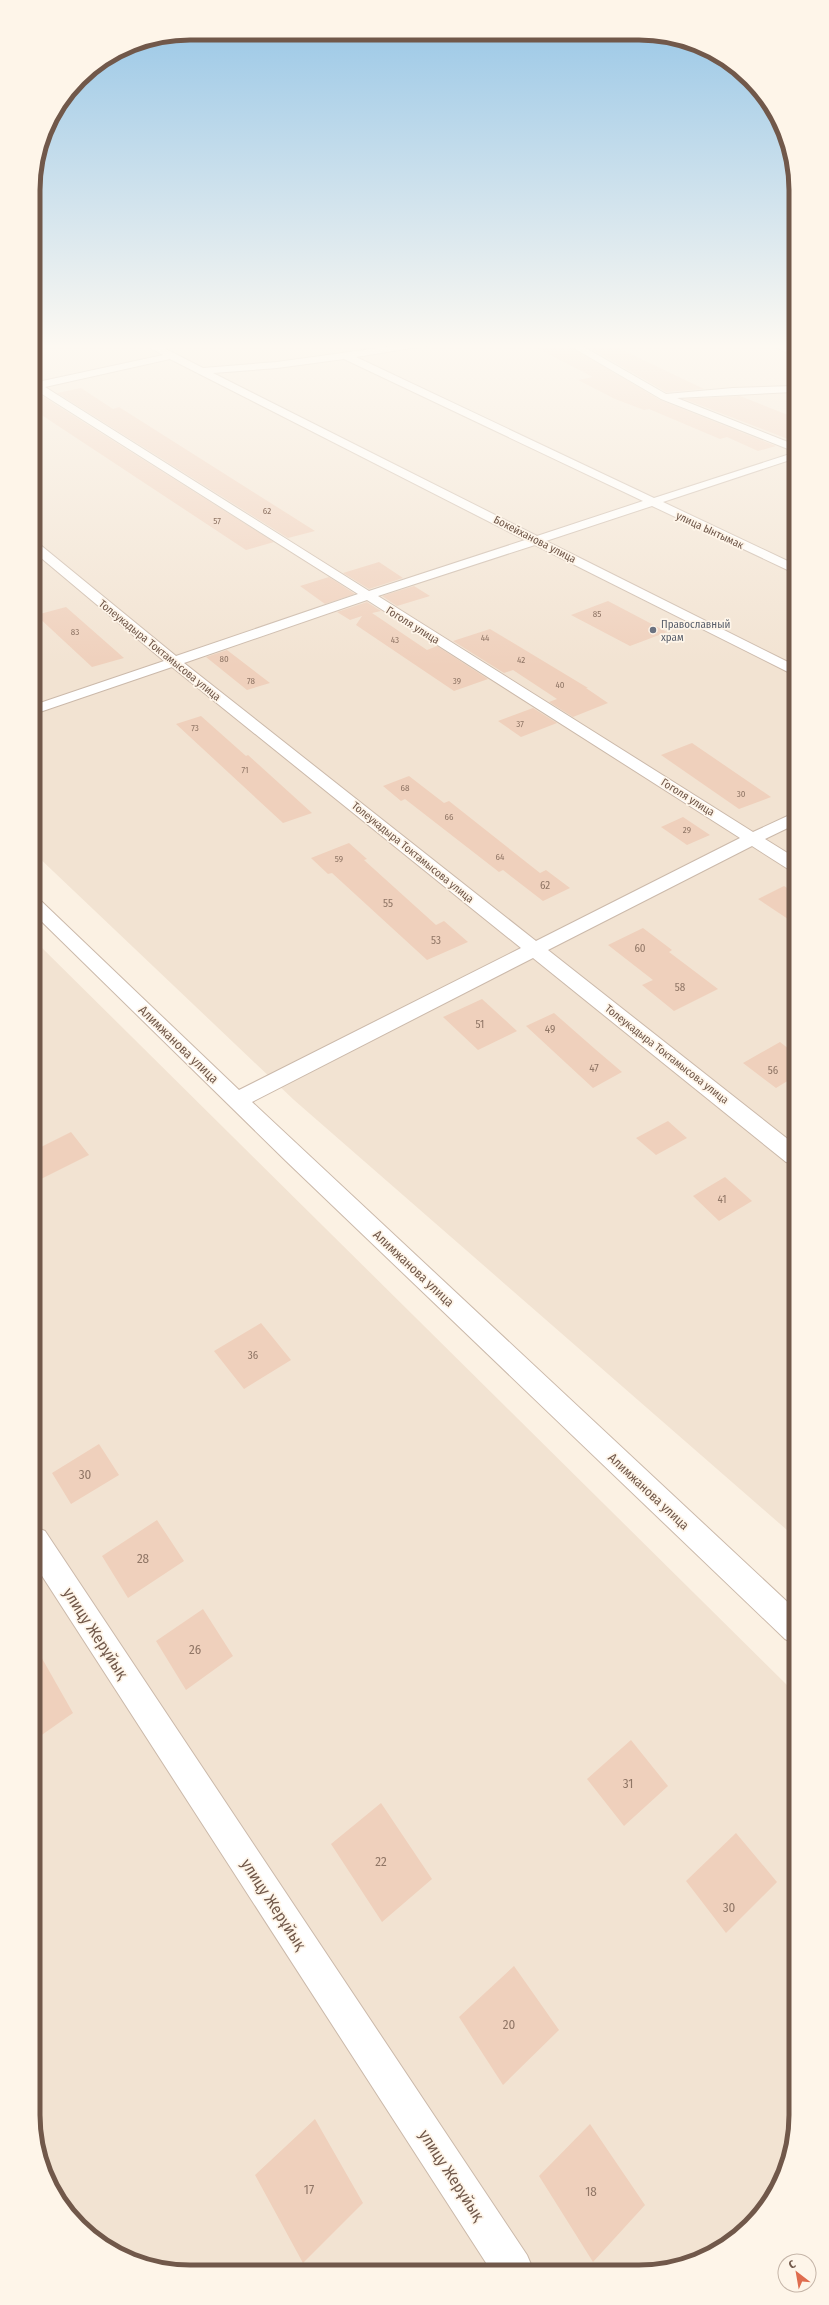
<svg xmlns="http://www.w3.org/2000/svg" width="829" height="2305" font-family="'Fira Sans Condensed',sans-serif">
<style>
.residential{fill:#f2e3d2}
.building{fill:#efd0bc}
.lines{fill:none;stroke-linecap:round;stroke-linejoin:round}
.minor-casing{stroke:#cbb9aa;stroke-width:2}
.minor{fill:#fff;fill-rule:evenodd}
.worship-dot{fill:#6b7280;stroke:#fef5e9;stroke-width:1.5}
.labels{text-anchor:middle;stroke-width:3.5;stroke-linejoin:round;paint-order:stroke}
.far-number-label{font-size:9px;fill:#907666}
.far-street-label{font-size:11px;fill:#71584a;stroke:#fef5e9}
.far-worship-label{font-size:11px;fill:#5b616d;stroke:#fef5e9;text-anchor:start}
.number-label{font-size:11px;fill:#907666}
.street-label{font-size:13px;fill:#71584a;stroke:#fef5e9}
.near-number-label{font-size:13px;fill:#907666}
.near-street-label{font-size:16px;fill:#71584a;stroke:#fef5e9}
.rim{fill:none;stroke:#71584a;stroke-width:5}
</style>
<rect width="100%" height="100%" fill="#fbf1e3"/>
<path class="residential" d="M 34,343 L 793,343 L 795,1537 L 294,1100 L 34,853 Z
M 34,940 L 795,1693 L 796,2125 L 784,2175 L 757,2218 L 718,2251 L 670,2269 L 159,2269 L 120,2256 L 79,2226 L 54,2193 L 36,2146 Z"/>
<path class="building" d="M 527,343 L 564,343 L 660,400 L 776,446 L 758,451 L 727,437 L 720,439 L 649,409 L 644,410 L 615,399 L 578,380 L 593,377 Z
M 581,343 L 608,343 L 704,389 L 666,392 Z
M 81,388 L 113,409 L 119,407 L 315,531 L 288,538 L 57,393 Z
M 42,396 L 274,542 L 246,550 L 34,410 L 34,398 Z
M 740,396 L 793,417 L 793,441 L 684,399 Z
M 379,562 L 403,578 L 369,589 L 343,573 Z
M 329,577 L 355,594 L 325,604 L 300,586 Z
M 414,586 L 430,596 L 397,606 L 382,596 Z
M 608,601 L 667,632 L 630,646 L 571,615 Z
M 367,602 L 381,611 L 372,613 L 427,650 L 437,646 L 488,679 L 454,691 L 356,625 L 362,616 L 350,620 L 337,612 Z
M 66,607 L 124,658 L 92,667 L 36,615 Z
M 490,629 L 588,688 L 586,688 L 608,703 L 573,717 L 549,702 L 557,699 L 513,670 L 504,673 L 453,641 Z
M 227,650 L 270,683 L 247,690 L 206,657 Z
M 533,708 L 557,723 L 521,737 L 498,721 Z
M 201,716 L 246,756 L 248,755 L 312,813 L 283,823 L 176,724 Z
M 692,743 L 771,797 L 739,809 L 661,755 Z
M 409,776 L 444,803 L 449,801 L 540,873 L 546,870 L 570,888 L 543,901 L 503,870 L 499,872 L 405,799 L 401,801 L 383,786 Z
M 683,817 L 710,835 L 687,845 L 661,827 Z
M 349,843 L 367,859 L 364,860 L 436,925 L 444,921 L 468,942 L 427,960 L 332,873 L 328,874 L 311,858 Z
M 784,886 L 794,892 L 794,923 L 758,899 Z
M 643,928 L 672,950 L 669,952 L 718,989 L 674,1011 L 642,985 L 653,980 L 608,945 Z
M 482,999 L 517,1031 L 478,1050 L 443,1017 Z
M 554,1013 L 595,1049 L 622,1072 L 593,1088 L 526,1026 Z
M 780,1042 L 794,1053 L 794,1077 L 776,1088 L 743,1063 Z
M 668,1121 L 687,1138 L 656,1155 L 636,1138 Z
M 71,1132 L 89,1155 L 35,1182 L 35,1150 Z
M 725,1177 L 752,1201 L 719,1221 L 693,1196 Z
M 261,1323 L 291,1360 L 244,1389 L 214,1351 Z
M 99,1444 L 119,1475 L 71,1504 L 52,1473 Z
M 157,1520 L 184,1561 L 128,1598 L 102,1556 Z
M 203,1609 L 233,1656 L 186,1690 L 156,1641 Z
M 35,1646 L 73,1713 L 36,1739 Z
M 631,1740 L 668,1786 L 624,1826 L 587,1779 Z
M 381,1803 L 432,1879 L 382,1922 L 331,1844 Z
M 736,1833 L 777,1882 L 726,1933 L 686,1881 Z
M 514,1966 L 559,2030 L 503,2085 L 459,2017 Z
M 315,2119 L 363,2203 L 303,2263 L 255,2175 Z
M 590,2124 L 645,2205 L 593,2262 L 539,2176 Z"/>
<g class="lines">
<defs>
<path id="minor" d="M 142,343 L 154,343 L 203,368 L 277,362 L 415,343 L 442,343 L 356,357 L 654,498 L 793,453 L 793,459 L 663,502 L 794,564 L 794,573 L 652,506 L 546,541 L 794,665 L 794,675 L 535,545 L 378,596 L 753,832 L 794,813 L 794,825 L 765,839 L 794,857 L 794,870 L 788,869 L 752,846 L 548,950 L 794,1144 L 794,1164 L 786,1162 L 533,958 L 252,1102 L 795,1609 L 795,1644 L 785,1639 L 286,1161 L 34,914 L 34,899 L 40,900 L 239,1090 L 521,948 L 172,667 L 34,714 L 34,705 L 164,661 L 34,552 L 34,542 L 38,543 L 176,656 L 358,594 L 34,389 L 34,381 L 38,382 L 163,355 ZM 170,359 L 525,540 L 369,591 L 45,387 ZM 344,359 L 643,501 L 537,536 L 213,373 L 277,368 ZM 367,600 L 740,838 L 536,941 L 184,663 Z
M 565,343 L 577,343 L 666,394 L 733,388 L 793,386 L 793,392 L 677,398 L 793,444 L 793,451 L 661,399 Z
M 768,343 L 780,343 L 793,350 L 793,356 Z
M 35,1527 L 45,1531 L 527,2255 L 533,2269 L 490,2269 L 35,1565 Z"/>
</defs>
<use href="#minor" class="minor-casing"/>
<use href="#minor" class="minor"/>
</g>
<linearGradient id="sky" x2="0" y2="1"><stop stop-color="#95c5e6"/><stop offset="0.52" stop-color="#fdf9f2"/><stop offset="1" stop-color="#fdf9f2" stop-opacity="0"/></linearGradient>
<rect width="829" height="666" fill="url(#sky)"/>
<circle class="worship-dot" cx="653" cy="630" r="4"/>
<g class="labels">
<g class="far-number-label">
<text x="267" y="514">62</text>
<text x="217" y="524">57</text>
<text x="597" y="617">85</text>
<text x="75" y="635">83</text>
<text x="485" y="641">44</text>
<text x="395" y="643">43</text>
<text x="224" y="662">80</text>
<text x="521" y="663">42</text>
<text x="251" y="684">78</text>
<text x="457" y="684">39</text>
<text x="560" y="688">40</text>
<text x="520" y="727">37</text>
<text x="195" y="731">73</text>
<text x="245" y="773">71</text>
<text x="405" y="791">68</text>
<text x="741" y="797">30</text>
<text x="449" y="820">66</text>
<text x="687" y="833">29</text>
<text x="500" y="860">64</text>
<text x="339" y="862">59</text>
</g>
<g class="far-street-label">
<text transform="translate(710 530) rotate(25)" y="4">улица Ынтымак</text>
<text transform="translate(535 539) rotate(27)" y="4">Бокейханова улица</text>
<text transform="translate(413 625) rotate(32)" y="4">Гоголя улица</text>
<text transform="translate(160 650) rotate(39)" y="4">Толеукадыра Токтамысова улица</text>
<text transform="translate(688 797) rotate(32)" y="4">Гоголя улица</text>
<text transform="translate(413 852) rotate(39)" y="4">Толеукадыра Токтамысова улица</text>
<text transform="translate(667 1054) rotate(38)" y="4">Толеукадыра Токтамысова улица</text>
</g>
<g class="far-worship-label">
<text x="661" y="628">Православный<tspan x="661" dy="13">храм</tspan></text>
</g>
<g class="number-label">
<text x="545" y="889">62</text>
<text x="388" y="907">55</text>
<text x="436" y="944">53</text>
<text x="640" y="952">60</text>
<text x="680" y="991">58</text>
<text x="480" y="1028">51</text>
<text x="550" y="1033">49</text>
<text x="594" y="1072">47</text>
<text x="773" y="1074">56</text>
<text x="722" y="1203">41</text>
<text x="253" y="1359">36</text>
</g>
<g class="street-label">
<text transform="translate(179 1044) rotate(44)" y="5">Алимжанова улица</text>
<text transform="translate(414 1268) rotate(43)" y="5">Алимжанова улица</text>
<text transform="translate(649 1491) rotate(43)" y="5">Алимжанова улица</text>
</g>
<g class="near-number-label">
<text x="85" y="1479">30</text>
<text x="143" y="1563">28</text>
<text x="195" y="1654">26</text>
<text x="628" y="1788">31</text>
<text x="381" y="1866">22</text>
<text x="729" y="1912">30</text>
<text x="509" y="2029">20</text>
<text x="309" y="2194">17</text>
<text x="591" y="2196">18</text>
</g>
<g class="near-street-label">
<text transform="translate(96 1633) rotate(57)" y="6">улицу Жерұйық</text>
<text transform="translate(274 1904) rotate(57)" y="6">улицу Жерұйық</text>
<text transform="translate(452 2175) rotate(57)" y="6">улицу Жерұйық</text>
</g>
</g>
<path d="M0 0H829V2305H0ZM190 40H639A150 150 0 0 1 789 190V2115A150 150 0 0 1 639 2265H190A150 150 0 0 1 40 2115V190A150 150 0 0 1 190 40Z" fill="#fef5e9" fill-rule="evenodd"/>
<path class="rim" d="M190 40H639A150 150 0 0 1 789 190V2115A150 150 0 0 1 639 2265H190A150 150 0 0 1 40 2115V190A150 150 0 0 1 190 40Z"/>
<g transform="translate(797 2273) rotate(329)"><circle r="19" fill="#fef5e9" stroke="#c6b6a9"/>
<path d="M0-3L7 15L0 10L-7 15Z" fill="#df6c4e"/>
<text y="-6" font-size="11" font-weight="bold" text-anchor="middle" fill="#71584a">С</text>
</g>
</svg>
